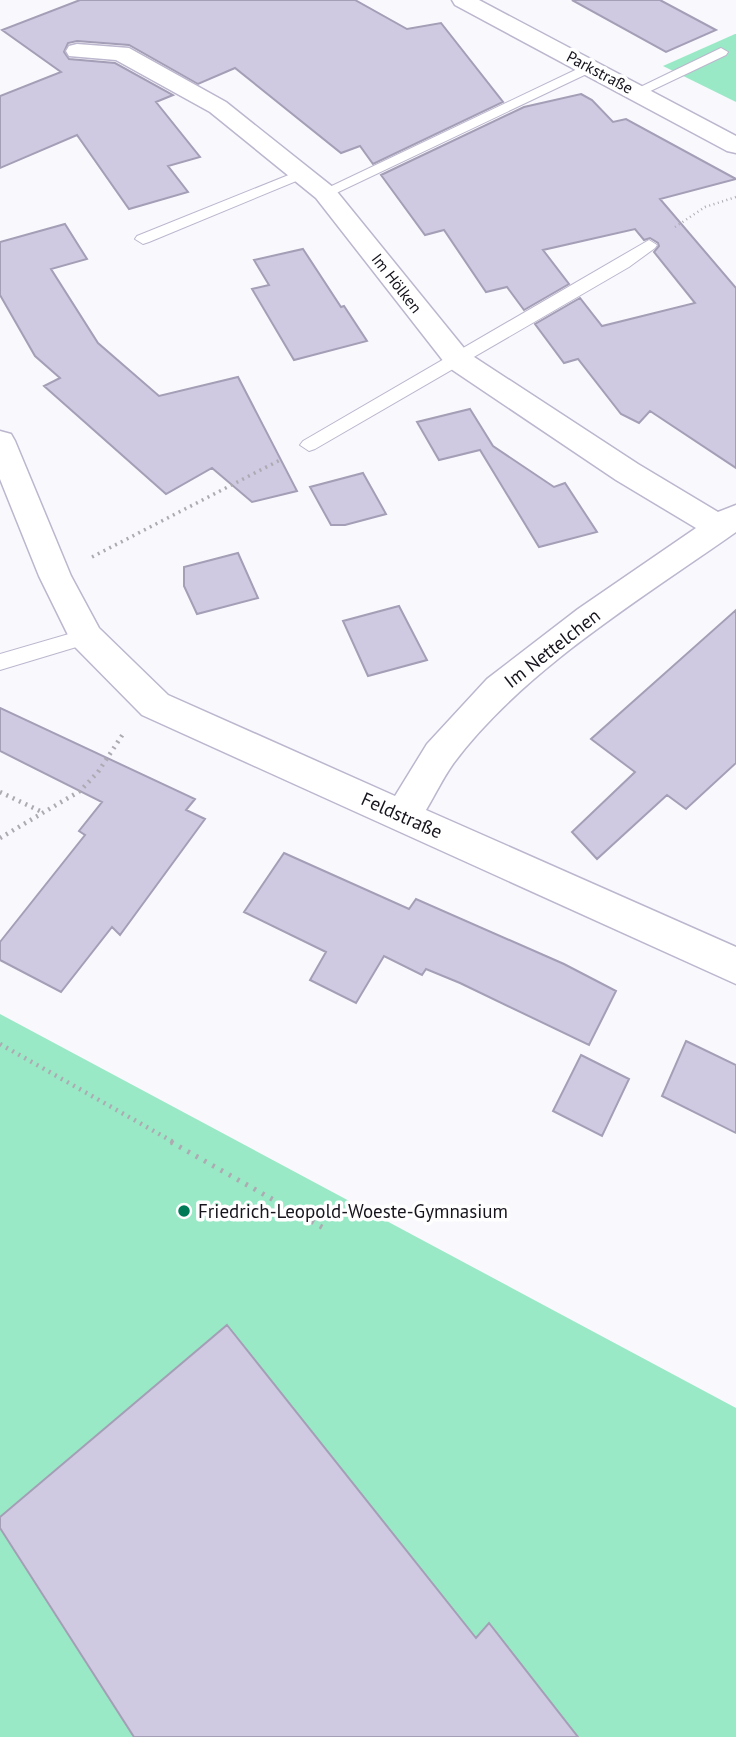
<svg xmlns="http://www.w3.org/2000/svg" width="736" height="1737" font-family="'PT Sans',sans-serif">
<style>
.green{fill:#99e9c6}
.building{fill:#cfc9e2;stroke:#a49eb6;stroke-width:2}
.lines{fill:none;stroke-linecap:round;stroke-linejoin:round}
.lane-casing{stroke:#bcb6ce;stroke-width:2}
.street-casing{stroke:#bcb6ce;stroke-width:3}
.path-far3{stroke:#adabb2;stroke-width:2.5;stroke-dasharray:1 3.5;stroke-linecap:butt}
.path-far2{stroke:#adabb2;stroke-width:3.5;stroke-dasharray:2 4.5;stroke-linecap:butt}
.path-far1{stroke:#adabb2;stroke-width:4.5;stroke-dasharray:2 5;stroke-linecap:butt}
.path{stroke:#adabb2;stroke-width:5;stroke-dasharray:2.5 7;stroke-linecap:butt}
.lane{fill:#fff;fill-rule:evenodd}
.street{fill:#fff;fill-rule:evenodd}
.poi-dot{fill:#007956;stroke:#fff;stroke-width:2.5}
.labels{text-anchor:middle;stroke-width:7;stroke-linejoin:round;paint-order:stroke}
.far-street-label{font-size:16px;fill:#17141d;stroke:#fff}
.street-label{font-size:19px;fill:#17141d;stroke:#fff}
.poi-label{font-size:19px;fill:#17141d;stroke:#fff;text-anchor:start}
</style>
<rect width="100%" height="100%" fill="#f9f8fd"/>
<path class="green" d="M 736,34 L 736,102 L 663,66 L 735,34 Z
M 0,1014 L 736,1408 L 736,1737 L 578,1737 L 489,1623 L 476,1638 L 227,1325 L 0,1517 Z
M 0,1528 L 134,1737 L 0,1737 Z"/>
<path class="building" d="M 80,0 L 355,0 L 407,29 L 441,23 L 503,102 L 373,164 L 360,146 L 341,153 L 235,68 L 198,84 L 129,45 L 77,41 L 68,43 L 64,52 L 69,59 L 115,63 L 173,95 L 156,102 L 200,157 L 168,166 L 188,192 L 129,209 L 77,135 L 0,168 L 0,96 L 61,72 L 2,30 Z
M 572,0 L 660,0 L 716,30 L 666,52 Z
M 581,94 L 592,100 L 613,122 L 626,119 L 736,179 L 660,199 L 736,288 L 736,468 L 650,411 L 639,423 L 621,414 L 578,359 L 564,363 L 535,324 L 580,298 L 602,326 L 695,303 L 654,252 L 659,246 L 658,243 L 650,238 L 644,240 L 635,229 L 543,250 L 569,284 L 524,310 L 507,287 L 486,292 L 444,230 L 425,235 L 381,175 L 524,107 Z
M 65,224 L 87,259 L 51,269 L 98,343 L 159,396 L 238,377 L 297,491 L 252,502 L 212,468 L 166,494 L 44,386 L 60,378 L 35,356 L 0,295 L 0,242 Z
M 303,249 L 341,307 L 344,306 L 367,341 L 294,360 L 252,289 L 269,285 L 254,260 Z
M 470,409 L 493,446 L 554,487 L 565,483 L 597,532 L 539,547 L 480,450 L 439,460 L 417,422 Z
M 363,473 L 386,514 L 345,525 L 331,525 L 310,487 Z
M 238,553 L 258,598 L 197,614 L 184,586 L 184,567 Z
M 399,606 L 427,660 L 368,676 L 343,621 Z
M 736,610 L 736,763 L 686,809 L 667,795 L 597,859 L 572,832 L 635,772 L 591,739 Z
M 0,708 L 195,799 L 186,810 L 205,819 L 120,935 L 112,927 L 61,992 L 0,960 L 0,942 L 85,835 L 79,831 L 102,802 L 0,751 Z
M 284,853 L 409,909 L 416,899 L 564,964 L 616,991 L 589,1045 L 460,983 L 426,969 L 422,975 L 384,956 L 356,1003 L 310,980 L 326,952 L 244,912 Z
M 686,1041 L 736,1065 L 736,1133 L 662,1096 Z
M 581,1055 L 629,1079 L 602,1136 L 553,1111 Z
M 227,1325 L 476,1638 L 489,1623 L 578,1737 L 134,1737 L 0,1528 L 0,1517 Z"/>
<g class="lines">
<defs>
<path id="lane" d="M 721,48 L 728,52 L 726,55 L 642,95 L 632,95 L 630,92 Z
M 590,63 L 595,64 L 595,70 L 330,196 L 320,196 L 317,193 Z
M 301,170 L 306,171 L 308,174 L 306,177 L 149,242 L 143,244 L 135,239 L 137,236 Z
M 649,240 L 657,245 L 655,248 L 629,267 L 315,449 L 309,451 L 300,445 L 303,441 Z
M 86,629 L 93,632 L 96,637 L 93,642 L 0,670 L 0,654 Z"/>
<path id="street" d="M 452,0 L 479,0 L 736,136 L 736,153 L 727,151 L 455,5 Z
M 77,44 L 129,48 L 226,102 L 334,188 L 468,353 L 638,464 L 718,512 L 736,505 L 736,532 C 641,599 523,670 453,764 C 443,778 435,795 426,810 L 736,947 L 736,984 L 142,715 L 74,646 L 69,637 L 39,576 L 0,479 L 0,431 L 11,434 L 15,441 L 71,576 L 99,628 L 168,695 L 395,796 L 427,744 L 487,679 L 578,609 L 696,528 L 616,480 L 448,367 L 316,198 L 210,112 L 116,60 L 69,56 L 66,51 L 69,46 Z"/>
</defs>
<use href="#lane" class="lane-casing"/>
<use href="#street" class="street-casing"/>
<path class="path-far3" d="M 675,227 L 705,207 L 736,197"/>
<path class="path-far2" d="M 92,557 L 280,460"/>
<path class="path-far1" d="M 0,792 L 40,811
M 0,838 L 80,791 L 98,772 L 123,734
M 0,1044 L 175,1143"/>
<path class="path" d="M 171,1142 L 327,1230"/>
<use href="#lane" class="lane"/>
<use href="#street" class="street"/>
</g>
<circle class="poi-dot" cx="184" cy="1211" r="7"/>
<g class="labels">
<g class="far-street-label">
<text transform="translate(600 72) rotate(28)" y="6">Parkstraße</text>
<text transform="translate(397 283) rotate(52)" y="6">Im Hölken</text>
</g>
<g class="street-label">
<text transform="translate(552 648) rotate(-38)" y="7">Im Nettelchen</text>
<text transform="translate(402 815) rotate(24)" y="7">Feldstraße</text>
</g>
<g class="poi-label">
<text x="198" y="1218">Friedrich-Leopold-Woeste-Gymnasium</text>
</g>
</g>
</svg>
